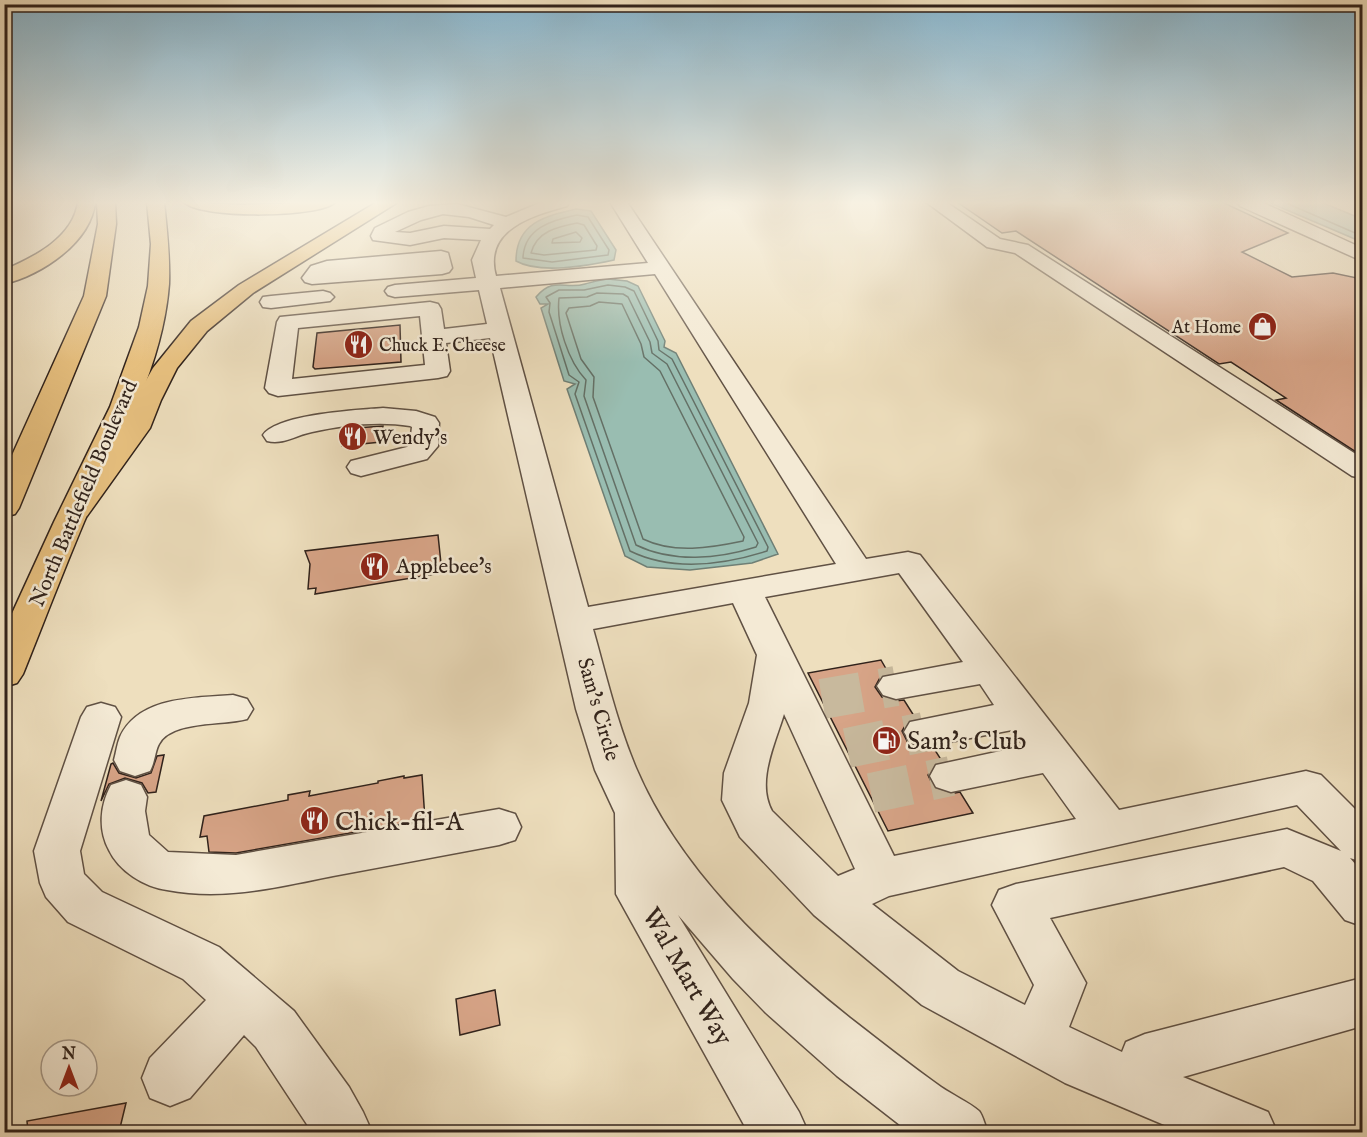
<svg xmlns="http://www.w3.org/2000/svg" width="1367" height="1137" font-family="'IM FELL English',serif">
<style>
.water{fill:#99bdb1;stroke:#6f7f75;stroke-width:1.5}
.lines{fill:none;stroke-linecap:round;stroke-linejoin:round}
.shore{stroke:#647066;stroke-width:1.5}
.stream{fill:#6f7f75;fill-rule:evenodd}
.building{fill:#d7a487;stroke:#30221b;stroke-width:1.5}
.minor-tunnel{stroke:#c8b99d;stroke-width:40;stroke-dasharray:40 20;stroke-linecap:butt}
.minor-casing{stroke:#605144;stroke-width:3}
.major-casing{stroke:#30221b;stroke-width:3}
.highway-casing{stroke:#30221b;stroke-width:3}
.minor{fill:#f4ead5;fill-rule:evenodd}
.major{fill:#e7c07f;fill-rule:evenodd}
.highway{fill:#e7c07f;fill-rule:evenodd}
.labels{text-anchor:middle;stroke-width:5;stroke-linejoin:round;paint-order:stroke}
.far-poi-label{font-size:18px;fill:#30221b;stroke:#f4ead5;text-anchor:end}
.poi-label{font-size:21px;fill:#30221b;stroke:#f4ead5;text-anchor:start}
.street-label{font-size:21px;fill:#30221b;stroke:#f4ead5}
.near-poi-label{font-size:26px;fill:#30221b;stroke:#f4ead5;text-anchor:start}
.near-street-label{font-size:26px;fill:#30221b;stroke:#f4ead5}
</style>
<rect width="100%" height="100%" fill="#eedfbe"/>
<filter id="stains"><feTurbulence type="fractalNoise" baseFrequency=".00333" numOctaves="4"/><feColorMatrix values="0 0 0 0 .2 0 0 0 0 .09 0 0 0 0 .02 0 0 0 .5 -.17"/></filter>
<radialGradient id="worn" r=".72"><stop offset=".6" stop-color="#630" stop-opacity="0"/><stop offset="1" stop-color="#630" stop-opacity=".3"/></radialGradient>
<path class="water" d="M 1268,202 L 1321,202 L 1362,219 L 1362,242 Z
M 576,209 L 591,211 L 616,250 L 614,260 C 587,266 539,274 516,261 C 516,223 545,216 576,209 Z
M 608,279 L 627,281 L 638,286 L 665,341 L 664,347 L 676,353 L 778,554 L 752,563 L 690,570 L 647,567 L 625,556 L 567,389 L 575,384 L 564,381 L 541,308 L 548,304 L 540,304 L 536,297 C 554,276 565,290 585,284 C 593,282 599,280 608,279 Z"/>
<g class="lines">
<path class="shore" d="M 1284,202 L 1362,236
M 577,215 L 588,217 L 609,250 L 608,255 L 552,262 L 523,258 C 524,228 552,220 577,215 Z
M 577,223 L 584,225 L 597,246 L 596,250 L 544,255 L 531,253 C 537,231 557,227 577,223 Z
M 576,232 L 582,238 L 580,242 L 552,243 L 553,239 Z
M 608,285 L 625,287 L 634,291 L 658,341 L 659,350 L 672,359 L 768,547 L 767,551 C 723,565 673,572 630,551 L 575,394 L 579,382 L 569,375 L 549,312 L 550,303 L 546,297 L 559,290 L 584,290 Z
M 597,293 L 623,294 L 628,297 L 650,342 L 652,353 L 667,364 L 758,543 L 756,547 C 718,559 673,563 636,545 L 584,396 L 586,380 C 568,361 556,324 559,298 L 587,297 Z
M 599,302 L 622,304 L 641,344 L 644,357 L 660,371 L 744,537 L 743,541 C 710,548 674,554 643,539 L 593,397 L 594,377 L 581,359 L 566,313 L 569,308 L 590,306 Z"/>
<path class="stream" d="M 4,300 L 9,301 L 4,305 Z"/>
</g>
<path class="building" d="M 957,202 L 1222,202 L 1288,233 L 1242,252 L 1292,277 L 1333,273 L 1362,279 L 1362,456 L 1276,400 L 1286,398 L 1231,362 L 1219,364 L 1016,231 L 1002,233 Z
M 400,325 L 401,362 L 315,369 L 313,367 L 317,333 Z
M 383,426 L 381,442 L 342,446 L 343,429 Z
M 438,535 L 442,573 L 315,594 L 316,588 L 308,589 L 310,564 L 305,551 Z
M 881,660 L 889,674 L 881,676 L 875,687 L 882,697 L 895,701 L 904,700 L 916,719 L 908,721 L 902,731 L 908,743 L 923,749 L 933,747 L 942,761 L 934,764 L 928,775 L 934,788 L 950,794 L 960,792 L 973,813 L 888,831 L 808,673 Z
M 164,755 L 156,792 L 148,793 L 142,783 L 125,778 L 109,784 L 101,801 L 111,764 L 113,763 L 119,773 L 136,778 L 151,773 L 157,756 Z
M 422,775 L 425,820 L 236,853 L 209,852 L 207,836 L 200,837 L 204,816 L 288,800 L 288,795 L 310,791 L 309,796 L 378,783 L 378,781 L 404,776 L 404,778 Z
M 495,990 L 500,1025 L 460,1035 L 456,999 Z
M 126,1103 L 119,1132 L 28,1132 L 27,1121 Z"/>
<g class="lines">
<path class="minor-tunnel" d="M 822,699 L 896,686
M 847,748 L 924,732
M 871,793 L 951,776"/>
<defs>
<path id="minor" d="M 542,202 L 569,202 L 567,206 C 531,216 483,230 496,276 L 648,263 L 610,202 L 627,202 L 866,559 L 908,552 L 920,555 L 1119,810 L 1306,771 L 1321,775 L 1362,816 L 1362,862 L 1350,858 L 1362,872 L 1362,926 L 1345,920 L 1313,881 L 1284,867 L 1050,918 L 1086,983 L 1069,1027 L 1122,1052 L 1126,1042 L 1145,1034 L 1362,978 L 1362,1026 L 1183,1077 L 1268,1112 L 1277,1132 L 1181,1132 L 1065,1083 L 922,1005 L 814,915 L 740,837 L 722,800 L 724,773 L 749,703 L 757,655 L 733,603 L 593,629 C 606,675 617,723 636,768 C 679,869 766,951 850,1018 C 880,1041 910,1065 941,1087 C 951,1094 970,1103 979,1111 C 983,1116 985,1126 988,1132 L 909,1132 L 837,1076 L 766,1013 L 733,979 L 678,915 L 799,1112 L 808,1132 L 748,1132 L 616,894 L 615,813 L 595,770 L 576,709 L 490,338 L 446,343 L 450,371 L 447,376 L 438,378 L 278,396 L 269,393 L 265,388 L 277,322 L 280,317 L 430,302 L 438,304 L 441,309 L 444,329 L 487,324 L 479,290 L 395,297 L 388,295 L 385,291 L 388,287 L 395,285 L 476,278 L 472,260 L 481,240 L 444,238 L 410,245 L 373,240 L 371,236 L 375,228 L 408,212 L 429,206 L 457,204 L 506,217 ZM 443,214 L 469,217 L 494,225 L 490,229 L 444,226 L 410,233 L 395,232 L 421,220 ZM 655,274 L 836,564 L 588,607 L 500,288 ZM 420,316 L 425,365 L 292,379 L 298,328 ZM 899,573 L 963,662 L 883,677 L 877,686 L 883,695 L 896,699 L 980,684 L 994,705 L 910,722 L 904,732 L 910,742 L 924,747 L 1012,730 L 1024,746 L 936,765 L 930,776 L 936,787 L 951,792 L 1043,773 L 1076,819 L 894,856 L 765,597 ZM 784,714 L 855,869 L 838,876 L 772,811 C 756,782 775,744 784,714 ZM 1297,805 L 1341,851 L 1287,829 L 1016,884 L 999,890 L 992,905 L 1034,985 L 1025,1005 L 958,971 L 872,904 L 889,896 Z
M 926,202 L 946,202 L 1000,239 L 1028,245 L 1362,458 L 1362,478 L 1352,476 L 1015,253 L 987,247 Z
M 1238,202 L 1261,202 L 1362,248 L 1362,261 L 1240,206 Z
M 441,251 L 448,253 L 452,268 L 449,272 L 442,274 L 312,284 L 305,282 L 302,278 L 311,266 L 327,261 Z
M 323,291 L 330,293 L 334,297 L 330,301 L 271,308 L 263,307 L 260,302 L 263,297 L 271,296 Z
M 383,408 L 416,411 L 435,417 L 439,423 L 438,446 L 427,459 L 361,476 L 351,473 L 347,467 L 351,461 L 407,447 L 410,444 L 412,427 L 410,426 C 378,421 344,425 312,432 C 296,435 284,445 267,441 L 263,435 C 278,414 357,410 383,408 Z
M 233,695 L 247,699 L 253,709 L 247,719 C 222,726 172,720 159,744 C 155,751 155,762 150,771 L 135,776 L 120,771 L 114,760 C 116,753 117,744 120,737 C 139,696 195,698 233,695 Z
M 101,703 L 115,707 L 121,717 L 80,851 L 84,874 L 102,892 L 219,947 L 294,1011 L 349,1087 L 363,1112 L 372,1132 L 312,1132 L 256,1047 L 244,1035 L 190,1098 L 170,1106 L 150,1098 L 142,1078 L 150,1058 L 206,1000 L 183,979 L 68,922 L 46,897 L 40,883 L 34,851 L 81,717 L 87,707 Z
M 126,780 L 141,785 L 147,797 L 145,811 L 149,835 L 168,852 L 236,855 L 499,809 L 515,814 L 521,827 L 515,840 L 499,845 C 444,855 389,866 333,876 C 278,887 224,901 167,890 C 144,887 119,871 109,850 C 98,830 100,805 111,785 Z"/>
<path id="major" d="M 97,202 L 115,202 L 116,224 L 106,296 L 19,508 L 15,514 L 4,517 L 4,473 L 84,296 L 98,224 Z
M 147,202 L 164,202 C 167,230 170,256 169,284 C 163,368 117,446 84,522 C 63,572 43,624 23,674 L 17,683 L 4,687 L 4,631 L 54,522 L 110,407 L 139,327 L 148,286 L 151,244 Z"/>
<path id="highway" d="M 78,202 L 95,202 C 91,243 41,275 4,284 L 4,270 C 34,257 73,238 78,202 Z
M 184,202 L 240,205 L 335,202 C 322,218 199,219 184,202 Z
M 377,202 L 398,202 L 253,293 L 207,331 L 177,368 L 161,400 L 150,428 L 87,516 L 76,519 L 65,516 L 61,510 L 124,427 L 135,400 L 153,368 L 191,321 L 239,285 Z"/>
</defs>
<use href="#minor" class="minor-casing"/>
<use href="#major" class="major-casing"/>
<use href="#highway" class="highway-casing"/>
<use href="#minor" class="minor"/>
<use href="#major" class="major"/>
<use href="#highway" class="highway"/>
</g>
<linearGradient id="sky" x2="0" y2="1"><stop stop-color="#88b8d2"/><stop offset="0.56" stop-color="#f7f1e2"/><stop offset="1" stop-color="#f7f1e2" stop-opacity="0"/></linearGradient>
<rect width="1367" height="362" fill="url(#sky)"/>
<defs>
<symbol id="shop-disc" viewBox="-11 -11 22 22"><circle r="9.5" fill="#8f2418" stroke="#f4ead5"/><path d="M-5-2.5h2.3a2.7 3.5 0 0 1 5.4 0H5L5.5 6h-11ZM-1.5-2.5h3a1.5 2.3 0 0 0-3 0Z" fill="#fff"/></symbol>
<symbol id="restaurant-disc" viewBox="-11 -11 22 22"><circle r="9.5" fill="#8f2418" stroke="#f4ead5"/><path d="M-5-6h1v4h1v-4h1v4h1v-4h1v5L-1.5 .5V6h-2V.5L-5-1ZM5-6V6H3V1.5H1.5Q1.5-4 5-6Z" fill="#fff"/></symbol>
<symbol id="fuel-disc" viewBox="-11 -11 22 22"><circle r="9.5" fill="#8f2418" stroke="#f4ead5"/><path d="M-5.5-6h7V0h2V4h1.3V-2.5L3-4.5l.8-.8L6-3V5H2.5V1h-1V6h-7ZM-4.2-4.7v3.2H.2V-4.7Z" fill="#fff"/></symbol>
</defs>
<g fill-rule="evenodd">
<use href="#shop-disc" x="1246" y="310" width="33" height="33"/>
<use href="#restaurant-disc" x="342" y="328" width="33" height="33"/>
<use href="#restaurant-disc" x="336" y="420" width="33" height="33"/>
<use href="#restaurant-disc" x="358" y="550" width="33" height="33"/>
<use href="#fuel-disc" x="870" y="724" width="33" height="33"/>
<use href="#restaurant-disc" x="298" y="804" width="33" height="33"/>
</g>
<g class="labels">
<g class="far-poi-label">
<text x="1241" y="333">At Home</text>
<text x="379" y="351" text-anchor="start">Chuck E. Cheese</text>
</g>
<g class="poi-label">
<text x="373" y="444">Wendy's</text>
<text x="396" y="573">Applebee's</text>
</g>
<g class="street-label">
<text transform="translate(83 493) rotate(-67)" y="7">North Battlefield Boulevard</text>
<text transform="translate(599 709) rotate(74)" y="7">Sam's Circle</text>
</g>
<g class="near-poi-label">
<text x="907" y="749">Sam's Club</text>
<text x="335" y="830">Chick-fil-A</text>
</g>
<g class="near-street-label">
<text transform="translate(688 976) rotate(60)" y="9">Wal Mart Way</text>
</g>
</g>
<rect width="1367" height="1137" fill="none" stroke="#eedfbe" stroke-width="24"/>
<rect x="6" y="6" width="1355" height="1125" fill="none" stroke="#30221b" stroke-width="3"/>
<rect x="12" y="12" width="1343" height="1113" fill="none" stroke="#30221b" stroke-width="1.5"/>
<g transform="translate(69 1068)"><circle r="28" fill="#f4ead5" stroke="#a69a8b" stroke-width="1.5"/>
<path d="M0-4.5L10 22L0 15L-10 22Z" fill="#8f2418"/>
<text y="-9" font-size="16" font-weight="bold" text-anchor="middle" fill="#30221b">N</text>
</g>
<rect width="100%" height="100%" filter="url(#stains)"/>
<rect width="100%" height="100%" fill="url(#worn)"/>
</svg>
